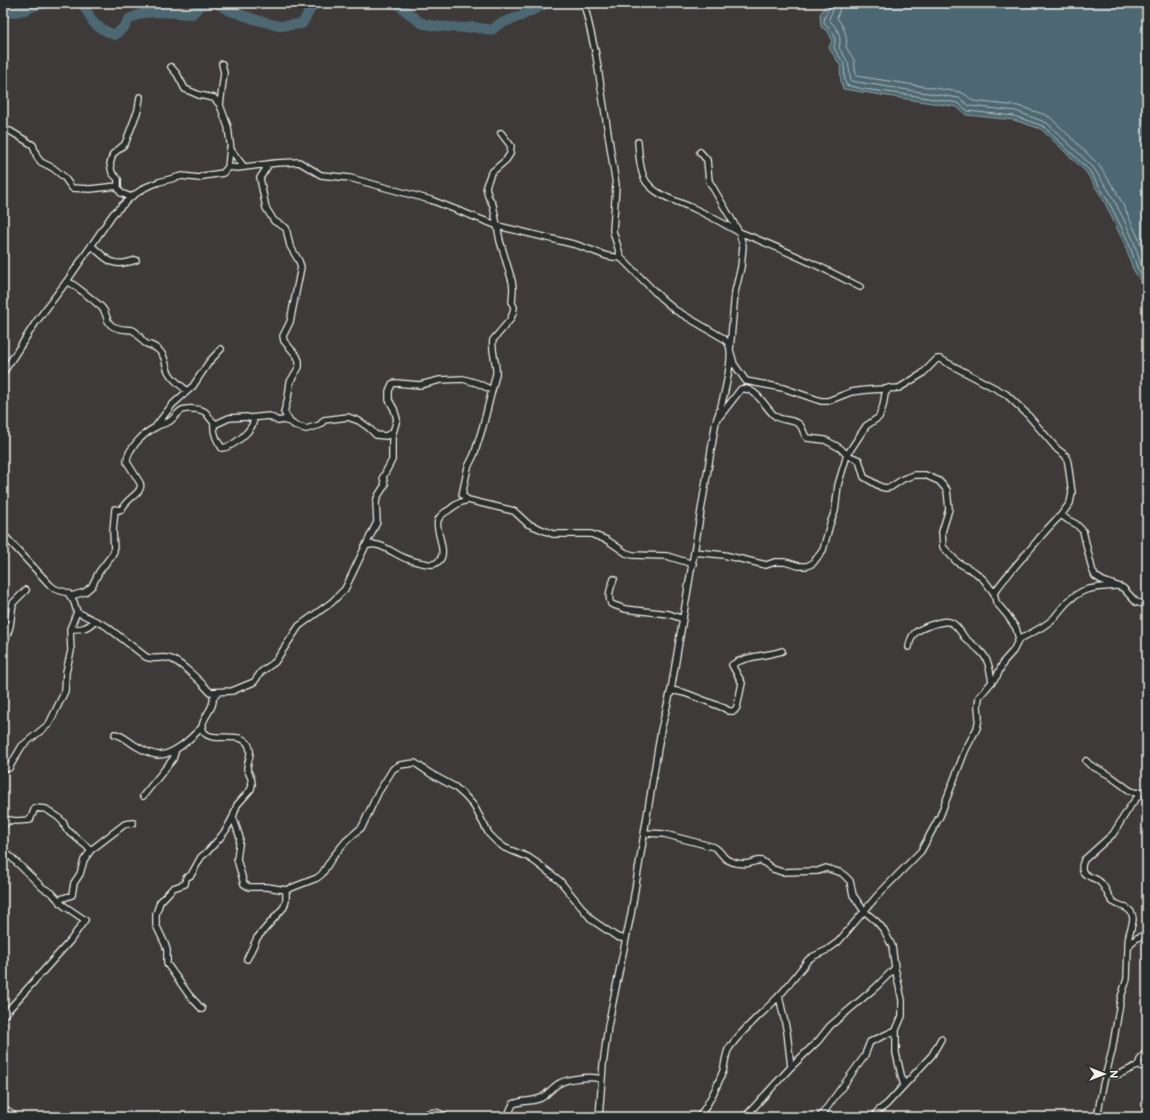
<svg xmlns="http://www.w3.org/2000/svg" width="1150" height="1120" font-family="'Balsamiq Sans',sans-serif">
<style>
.water{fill:#4d6772;stroke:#909ea1}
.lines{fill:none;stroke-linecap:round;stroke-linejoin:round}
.shore{stroke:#b1bab9;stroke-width:1}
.river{stroke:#4d6772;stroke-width:10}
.minor-casing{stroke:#f4f1e8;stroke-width:8}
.minor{stroke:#2a2d2e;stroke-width:5.5}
</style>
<rect width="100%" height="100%" fill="#3e3a39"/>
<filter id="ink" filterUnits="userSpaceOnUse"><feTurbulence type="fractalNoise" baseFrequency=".025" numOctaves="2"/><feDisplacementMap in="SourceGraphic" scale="8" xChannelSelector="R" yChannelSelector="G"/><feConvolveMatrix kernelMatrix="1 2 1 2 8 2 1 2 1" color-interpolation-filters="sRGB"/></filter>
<g filter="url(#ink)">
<path class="water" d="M 827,3 L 1147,3 L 1147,288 L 1142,284 L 1133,269 L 1124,243 L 1103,199 L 1086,172 L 1060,147 L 1041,129 L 1014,120 L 966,115 L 957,107 L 843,89 L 841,82 L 840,65 L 829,48 L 832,40 L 828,31 L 821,27 L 820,14 Z"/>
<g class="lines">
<path class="shore" d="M 830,3 C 829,12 824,13 824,24 C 834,32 837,35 834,48 L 844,64 L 845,81 L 846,85 L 863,89 L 910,95 L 958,103 L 968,111 L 1014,116 L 1043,126 L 1089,170 L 1106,197 L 1116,216 L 1128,241 L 1137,267 L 1147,283
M 835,3 C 835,10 829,15 829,20 C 838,28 842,37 839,48 L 848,62 L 851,81 L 959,98 L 970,106 L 1016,111 L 1047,123 L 1093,167 L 1111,194 L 1121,214 L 1133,239 L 1141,265 L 1147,275
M 841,3 L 837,18 C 844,26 848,37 846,47 L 854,60 L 856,76 L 960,92 L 966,95 L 973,101 L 1018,106 L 1046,115 L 1051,118 L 1098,164 L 1116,191 L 1126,211 L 1138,237 L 1147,263"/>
<path class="river" d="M 81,3 C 87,9 88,15 93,22 C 99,29 108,32 115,35 L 125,26 L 129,19 L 143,13 L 159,12 L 192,14 L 202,4 L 216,3 L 228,10 L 257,20 L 279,26 L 302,24 L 314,3
M 396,3 L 421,23 L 435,26 L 465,28 L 473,27 L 492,30 L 499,24 L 521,16 L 547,3
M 3,14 L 25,10 L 37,5 L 47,3"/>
<defs>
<path id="minor" d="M 584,3 L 596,55 L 616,185 L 613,231 L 621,258 L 661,298 L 675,310 L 723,338 C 725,340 728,342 729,345 C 734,358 722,407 716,421 L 671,690 L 661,730 L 631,914 L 608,1026 L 603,1065 L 599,1117
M 222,64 L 224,73 L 220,105 L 228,127 L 231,150 L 244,167
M 171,67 L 177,74 L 185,89 L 199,95 L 214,98 L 220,105
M 3,129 L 7,131 L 10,131 L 33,145 L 37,157 L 41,162 L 53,168 L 64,177 L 72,188 L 90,189 L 118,186
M 638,142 C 639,154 639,166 644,178 C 653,196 678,201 695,209 C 710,216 724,224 739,232 L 743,246 L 741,267 L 735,292 L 730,350 L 734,364 L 746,381 L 783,388 L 821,401 L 828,401 L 851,392 L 867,390 L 899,388 L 922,374 L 937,359 L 940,359 L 1006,394 L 1027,414 L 1057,449 L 1066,456 L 1068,463 L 1072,493 L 1070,503 L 1061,515
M 700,152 L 707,160 L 709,181 L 739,232 C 780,248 820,266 860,287
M 269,164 L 260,178 L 266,208 L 274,221 L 286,228 L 290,246 L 299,261 L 301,267 L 290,322 L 283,336 L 284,341 L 297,356 L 299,361 L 299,367 L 290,382 L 288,398 L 284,412 L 290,422
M 228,167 L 230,148
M 131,197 L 121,193 L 118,188 L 118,179 L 112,173 L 110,164 L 113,154 L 125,144 L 138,110 L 140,97
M 92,246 C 109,261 112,268 136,260
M 67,281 C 78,287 82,292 92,299 C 96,303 100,305 103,309 C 107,314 106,321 111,325 C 117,330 125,329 132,330 C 139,332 139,339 145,343 C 148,345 152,345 156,348 C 166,355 164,361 168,371 C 172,380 180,384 187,391
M 3,373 L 36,322 L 67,281 L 113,214 L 131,197 L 146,187 L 159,182 L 182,176 L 199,178 L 203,176 L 223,173 L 228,167 L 237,168 L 276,163 L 299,162 L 321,175 L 350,178 L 431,200 L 498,226 L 577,245 L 607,256 L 621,258
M 214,423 C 213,432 216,440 222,448 C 233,447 254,430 254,418
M 156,426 L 172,405 L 193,386 L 209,362 L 221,349
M 468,500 L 462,495 L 468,467 L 474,455 L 483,426 L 496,374 C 497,362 491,352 493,340 L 510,320 L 513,313 L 514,307 L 512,303 L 513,288 L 512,281 L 500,241 L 493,205 L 488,196 L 486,186 L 491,173 L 506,160 L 510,154 L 511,146 L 501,133
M 3,534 L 50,585 L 55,589 L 68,593 L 74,602 L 77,612 L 106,626 L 146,657 C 155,661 163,655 171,659 C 182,663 202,683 210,692 L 232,691 L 254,682 L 261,672 L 275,662 L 299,626 L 332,602 L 345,589 L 377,522 L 376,502 L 378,496 L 385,485 L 383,477 L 392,460 L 392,436 L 397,419 L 394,409 L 389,400 L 389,391 L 392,384 L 396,383 L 420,385 L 440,380 L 463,379 L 477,383 L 492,390
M 364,547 C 378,538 394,555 407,559 C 413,561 421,563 428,564 C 431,564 433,565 436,563 C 451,556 434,531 438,520 C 440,516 445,512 449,510 C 455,505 461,501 468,500 L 514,511 L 528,524 L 553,534 L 591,534 L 607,540 L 626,553 L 633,555 L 667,556 L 693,564
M 694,552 L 724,555 L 766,565 L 775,562 L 785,562 L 799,566 L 807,566 L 813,563 L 823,550 L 830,524 L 835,511 L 838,485 L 847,455 L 866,426 L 879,417 L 883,406 L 885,394 L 889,388
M 614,579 C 611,587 607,596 611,604 L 625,609 L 669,614 L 683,619
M 994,593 C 1005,577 1019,562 1032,547 C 1041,536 1050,525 1061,515 L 1068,520 L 1076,524 L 1083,531 L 1092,569 L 1095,576 L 1103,581 L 1123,588 L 1136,602 L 1147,605
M 71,596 L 85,592 L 92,586 L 99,572 L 112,555 L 114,551 L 113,531 L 115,509 L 119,510 L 122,509 C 126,498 144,493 140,483 L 127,462 C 126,450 145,432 156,427 C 160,424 166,424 170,421 C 179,414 179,407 194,409 C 211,410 206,418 216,424 L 229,418 L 246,417 L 250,418 L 269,416 L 278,421 L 283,420 L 290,422 L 296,426 L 306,429 L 320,425 L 324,420 L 348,417 L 359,421 L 369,428 L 376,435 L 386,436 L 393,432
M 70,629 C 81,629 87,629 94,621
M 1019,639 C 1031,633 1044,628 1054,618 C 1062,608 1069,598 1081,592 C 1090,587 1105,587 1115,586
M 909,647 C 911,634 915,631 928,626 C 935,624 945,619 952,623 C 957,626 961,632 964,637 C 969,642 975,646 980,651 C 989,659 990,671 992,682
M 3,648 L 10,626 L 13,603 L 26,590
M 671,690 L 685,693 L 724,708 L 729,711 L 734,711 L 737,707 L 742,683 L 732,665 C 743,656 768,656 782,651
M 219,692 L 213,698 C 215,710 197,721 204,732 C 213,745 247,727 250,750 C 251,756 247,763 247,769 L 251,778 L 252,784 L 251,789 L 237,805 L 233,817 L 240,838 L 237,859 L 244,884 L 249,887 L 267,887 L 286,890 L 317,878 L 322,874 L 332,858 L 346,841 L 362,827 L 378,793 L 393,769 L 400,765 L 415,763 L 431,774 L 455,787 L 465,796 L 474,806 L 489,834 L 497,842 L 505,848 L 528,857 L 537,863 L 560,881 L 592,920 L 617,937 L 626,939
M 115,734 C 124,736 129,742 136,746 C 143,750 152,755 159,755 C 176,754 192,737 203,726
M 1086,761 L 1090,765 L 1109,775 L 1129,790 L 1136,793 L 1147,791
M 3,768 L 9,768 L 22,746 L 49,724 L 65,691 L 66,672 L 71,651 L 70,629 L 77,612
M 143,796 L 173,759 L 176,749
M 3,826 L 9,820 L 16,821 L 30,820 L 35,808 L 46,809 L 58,817 L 63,822 L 66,829 L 91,850
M 645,833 L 664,834 L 714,847 C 721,851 723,858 728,860 C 733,863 744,865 750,863 C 754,862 757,860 762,861 L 773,869 L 782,872 L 818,871 L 826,868 L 842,873 L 850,881 L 853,895 L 864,911 L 876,921 L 884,930 L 892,946 L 895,968 L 902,1000 L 902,1016 L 896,1030 L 896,1053 L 902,1079 L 904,1085
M 3,851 L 11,857 L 43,888 L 52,893 L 63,905 L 85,920 L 70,941 L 3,1016
M 58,900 L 72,895 L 74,883 L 80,874 L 84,860 L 91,850 L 125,824 L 133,823
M 1128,948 C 1128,944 1128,940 1129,936 C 1130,928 1136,920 1131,912 C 1127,906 1118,906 1112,901 C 1108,896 1106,888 1101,883 C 1094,875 1076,878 1084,860 L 1113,834 L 1131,805 L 1141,793
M 247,959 L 257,938 L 284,907 L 286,900 L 286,890
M 779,996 L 787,1032 L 791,1067
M 202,1009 L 189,995 L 167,964 L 167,950 L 165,944 L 156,925 L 156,914 L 160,902 L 173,888 L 185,884 L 186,878 L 191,875 L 201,857 L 207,852 L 219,839 L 226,830 L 233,817
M 1138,1066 L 1140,1060 L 1147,1050
M 1106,1074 C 1110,1074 1115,1075 1119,1074 C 1130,1071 1136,1062 1147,1068
M 3,1107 L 14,1116
M 420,1117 C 428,1112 438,1110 446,1117
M 507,1117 L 513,1104 C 523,1100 532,1102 541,1098 C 547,1095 552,1088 558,1084 C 568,1078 591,1076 601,1079
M 699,1117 C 709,1103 717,1087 723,1071 C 725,1064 725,1057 728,1050 C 738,1033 763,1013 777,998 C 788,987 798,973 808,960 L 812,957 L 827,950 L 838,942 L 877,896 L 921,851 L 940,816 L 965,751 L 977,728 L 979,718 L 978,706 L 979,697 L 997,676 L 1004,661 L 1013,651 L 1019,639 L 1016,628 L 1007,615 L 996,602 L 994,593 L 984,580 L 975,572 L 957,562 L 943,547 L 942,532 L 949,509 L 947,490 L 939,481 L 925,475 L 914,475 L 903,479 L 891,487 L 886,488 L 881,487 L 864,477 L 859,460 L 847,455 L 840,448 L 825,440 L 807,438 C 803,434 803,428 800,425 C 793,418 780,422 774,415 C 765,407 756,387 741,389 L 720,416
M 745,1117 L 791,1067 L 818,1041 L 830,1026 L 876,987 L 895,968
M 820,1117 L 864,1057 L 870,1042 L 896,1030
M 874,1117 L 878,1111 L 887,1104 L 932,1055 L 941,1039
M 1097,1117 L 1103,1085 L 1112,1051 L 1121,997 L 1127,979 L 1128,948 L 1131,943 L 1137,938 L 1147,934"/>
</defs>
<use href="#minor" class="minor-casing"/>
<use href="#minor" class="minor"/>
</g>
</g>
<rect width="1150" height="1120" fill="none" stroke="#2a2d2e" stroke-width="16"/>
<rect x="8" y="8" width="1134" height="1104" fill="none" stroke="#f4f1e8" stroke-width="1.5" filter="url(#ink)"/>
<g transform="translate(1104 1074) rotate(90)" stroke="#2a2d2e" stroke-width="3" paint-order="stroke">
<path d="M0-3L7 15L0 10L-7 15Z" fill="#f4f1e8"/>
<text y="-6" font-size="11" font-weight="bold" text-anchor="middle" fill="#f4f1e8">N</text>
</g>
</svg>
